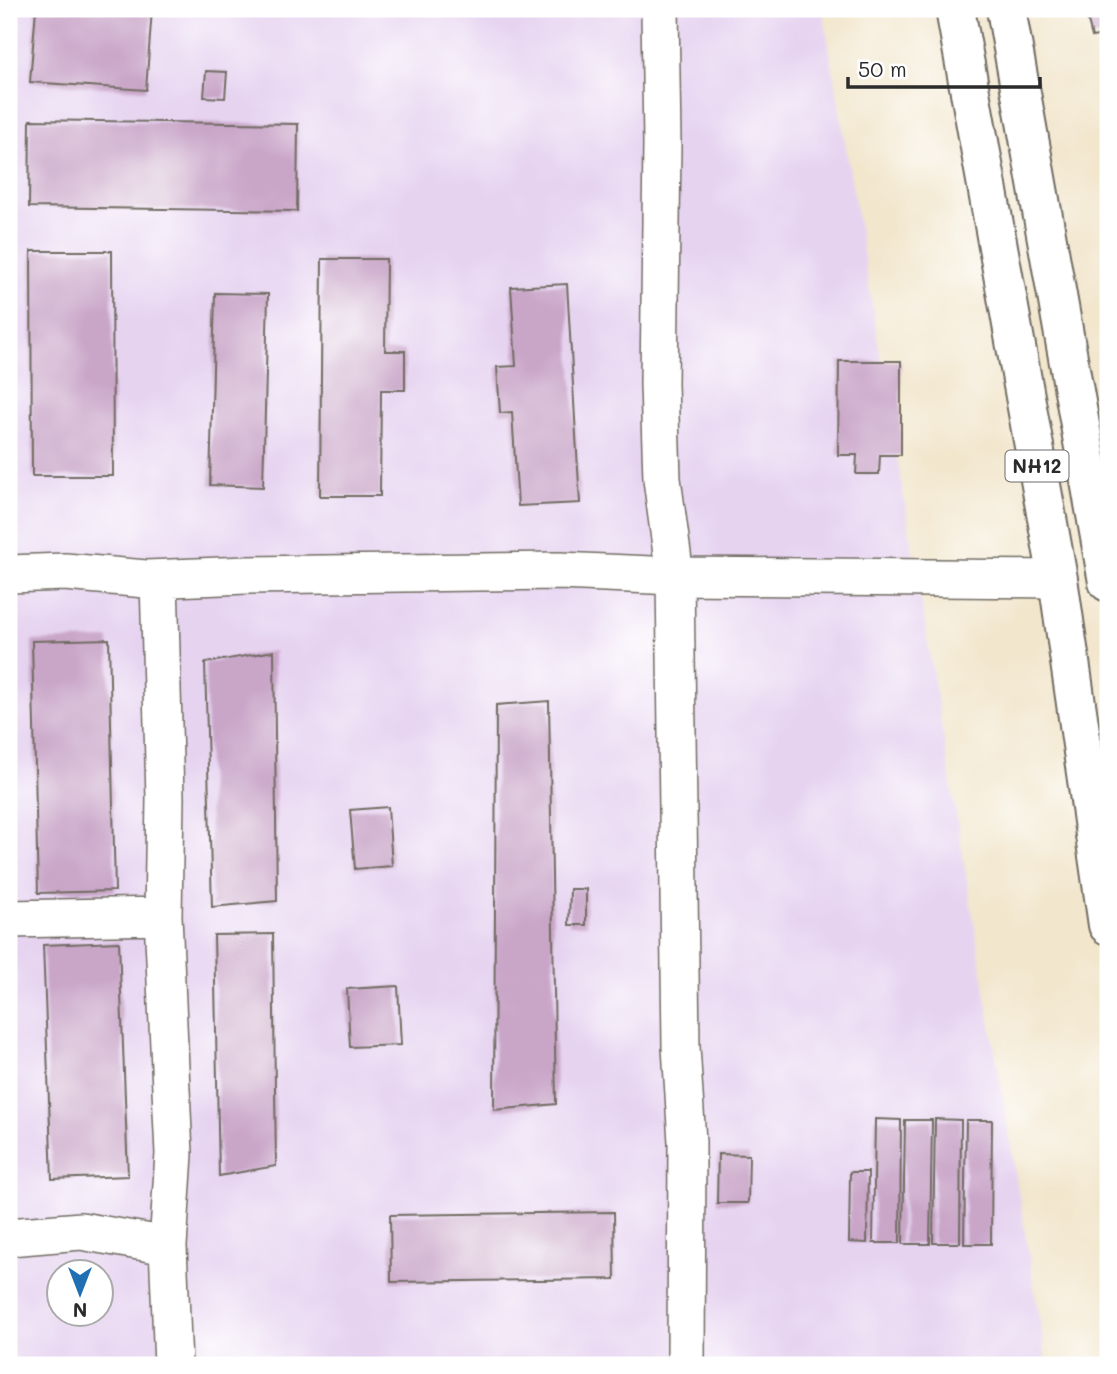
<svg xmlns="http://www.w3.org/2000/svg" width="1117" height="1374" font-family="Mali,sans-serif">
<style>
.built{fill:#e6d3f0;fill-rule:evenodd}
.building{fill:#c9a5c8}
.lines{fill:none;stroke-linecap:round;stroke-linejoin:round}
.minor-casing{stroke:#716c63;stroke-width:40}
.highway-casing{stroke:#716c63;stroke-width:42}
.minor{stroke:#fff;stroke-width:37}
.highway{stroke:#fff;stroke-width:38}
.labels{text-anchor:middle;stroke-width:5;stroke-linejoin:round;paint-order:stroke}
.shield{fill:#fff;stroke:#6b6b6b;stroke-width:2}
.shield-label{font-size:19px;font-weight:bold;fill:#2b2b2b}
</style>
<rect width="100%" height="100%" fill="#fff"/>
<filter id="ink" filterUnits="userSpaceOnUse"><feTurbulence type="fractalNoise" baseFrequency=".0143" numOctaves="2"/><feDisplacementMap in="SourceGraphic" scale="14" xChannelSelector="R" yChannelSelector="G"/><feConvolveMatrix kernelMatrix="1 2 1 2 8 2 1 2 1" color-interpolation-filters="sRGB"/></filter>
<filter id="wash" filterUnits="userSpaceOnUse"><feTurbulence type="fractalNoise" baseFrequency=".00686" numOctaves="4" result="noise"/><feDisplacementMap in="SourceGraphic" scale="28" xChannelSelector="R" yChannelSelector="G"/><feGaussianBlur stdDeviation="1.57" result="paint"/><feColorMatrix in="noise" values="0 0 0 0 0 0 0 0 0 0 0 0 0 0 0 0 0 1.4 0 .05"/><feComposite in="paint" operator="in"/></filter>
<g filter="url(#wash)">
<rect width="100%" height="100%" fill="#f2e6cc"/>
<path class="built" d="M 9,9 L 823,9 L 1047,1365 L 9,1365 ZM 60,1272 L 102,1272 L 102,1314 L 60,1314 Z"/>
<g id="blocks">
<path class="building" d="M 36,9 L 152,9 L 146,90 L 30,82 Z
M 1085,9 L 1108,9 L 1108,34 L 1092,37 Z
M 206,71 L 227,72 L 225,98 L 204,97 Z
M 30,120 L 298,124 L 297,211 L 29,207 Z
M 31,251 L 112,251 L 113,476 L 32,476 Z
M 322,259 L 386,259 L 385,351 L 405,351 L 405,390 L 381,390 L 380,496 L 320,496 Z
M 567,284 L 580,503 L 518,506 L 512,412 L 500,413 L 497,367 L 516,366 L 511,287 Z
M 215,293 L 268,294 L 263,487 L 210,485 Z
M 839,361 L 901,361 L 901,455 L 880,455 L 879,474 L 856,474 L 857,455 L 838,455 Z
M 109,639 L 115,891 L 38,893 L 32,641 Z
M 274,651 L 277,901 L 212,907 L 205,663 Z
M 549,701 L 556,1104 L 494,1110 L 496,705 Z
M 388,807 L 392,866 L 355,869 L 350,810 Z
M 570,889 L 586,889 L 586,925 L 569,925 Z
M 273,934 L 276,1166 L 219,1176 L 214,935 Z
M 119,942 L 128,1176 L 52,1179 L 43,945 Z
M 398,986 L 401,1045 L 350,1047 L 347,989 Z
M 875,1119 L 901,1120 L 900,1243 L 873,1243 Z
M 935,1119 L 961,1120 L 960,1243 L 933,1243 Z
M 905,1120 L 932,1120 L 930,1244 L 903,1244 Z
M 966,1120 L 992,1120 L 991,1244 L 964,1244 Z
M 718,1154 L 749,1155 L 748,1203 L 717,1203 Z
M 850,1172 L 868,1172 L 867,1243 L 849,1242 Z
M 614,1212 L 615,1279 L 391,1282 L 390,1215 Z"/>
</g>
</g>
<g filter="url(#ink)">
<use href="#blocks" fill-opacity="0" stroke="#716c63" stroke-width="2"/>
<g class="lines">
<defs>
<path id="minor" d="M 660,9 L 662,144 L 659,384 L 662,479 L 675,576 L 681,1047 L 687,1142 L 686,1365
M 9,574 L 65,572 L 146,579 L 247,575 L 559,571 L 675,576 L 1058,579
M 159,579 L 165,798 L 163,916 L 174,1154 L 168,1246 L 173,1365
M 9,919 L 163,916
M 9,1237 L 81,1231 L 168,1246"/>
<path id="highway" d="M 955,9 L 1058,579 L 1108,925
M 1006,9 L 1108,582"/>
</defs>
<use href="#minor" class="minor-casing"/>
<use href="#highway" class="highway-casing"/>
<use href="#minor" class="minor"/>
<use href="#highway" class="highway"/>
</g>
</g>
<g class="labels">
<rect class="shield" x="1005.5" y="450.5" width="63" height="31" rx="5"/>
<g class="shield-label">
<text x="1037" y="473">NH12</text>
</g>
</g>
<rect width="1117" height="1374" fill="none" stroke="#fff" stroke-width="35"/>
<g transform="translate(80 1293) rotate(180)"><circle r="33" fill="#ffffff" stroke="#aaaaaa" stroke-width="2"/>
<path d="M0-5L12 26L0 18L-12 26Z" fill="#1f6fb2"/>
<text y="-10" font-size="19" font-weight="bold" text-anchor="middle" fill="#2b2b2b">N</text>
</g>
<path d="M848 77v10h192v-10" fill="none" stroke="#2b2b2b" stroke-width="3.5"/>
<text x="858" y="77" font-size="21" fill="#2b2b2b" stroke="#ffffff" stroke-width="5" paint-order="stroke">50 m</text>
</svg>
